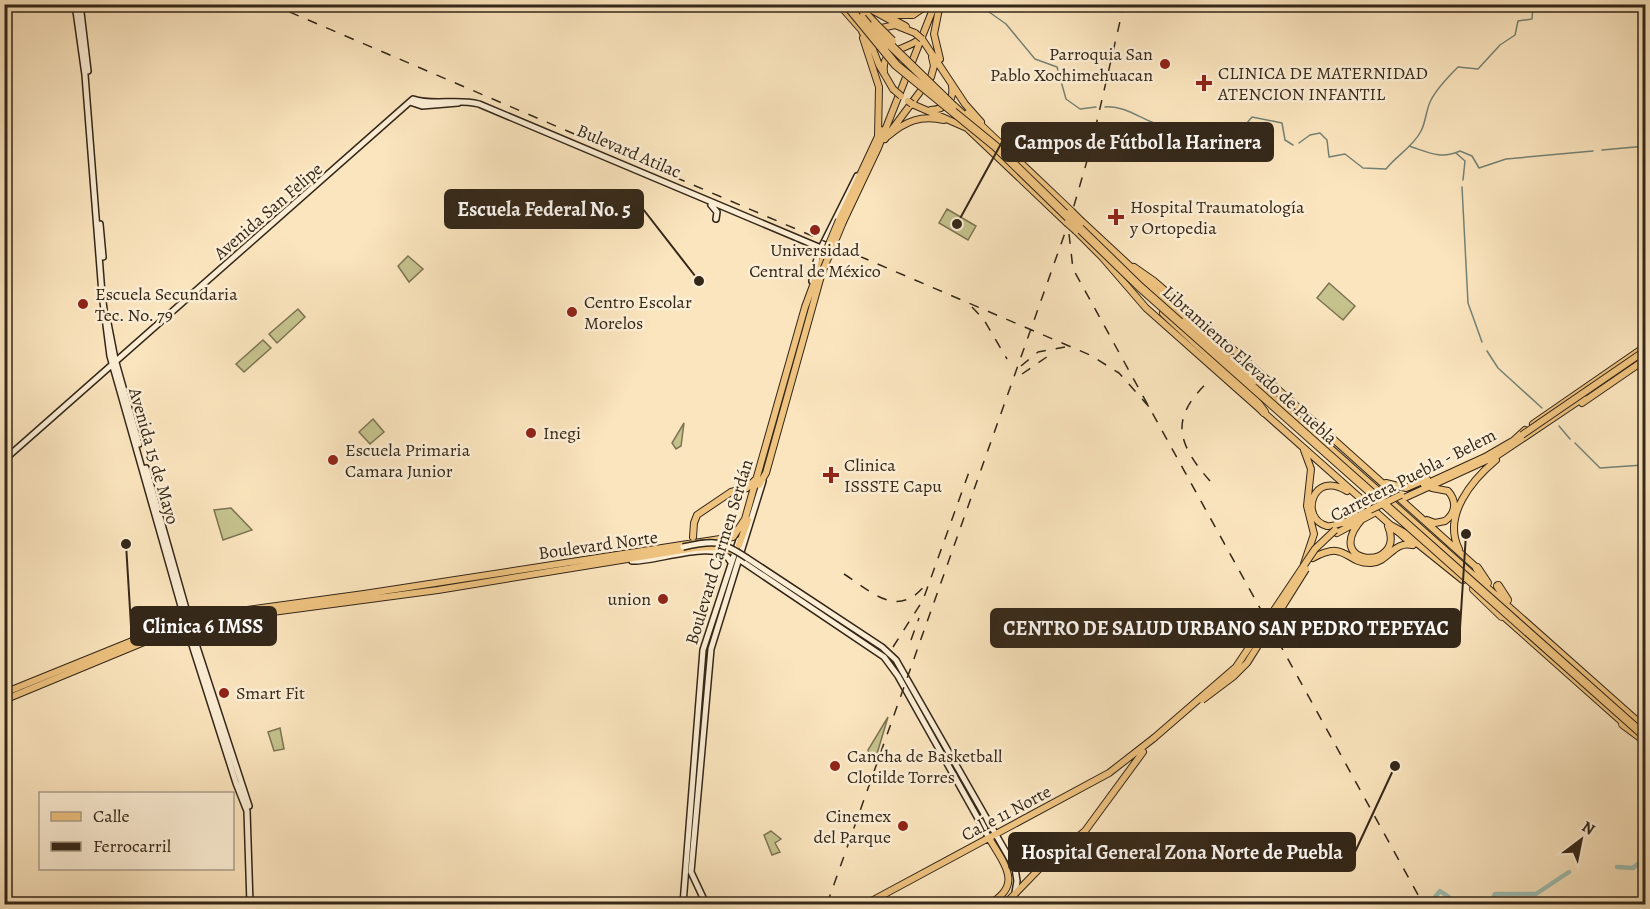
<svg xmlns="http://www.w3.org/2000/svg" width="1650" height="909" font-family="Alegreya,serif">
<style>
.green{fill:#c5c28d;stroke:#7c7453;stroke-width:1.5}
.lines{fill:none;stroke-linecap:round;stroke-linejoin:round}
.stream{stroke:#748275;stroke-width:1.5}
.river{stroke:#9fbfb3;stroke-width:4.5}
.secondary-casing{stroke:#332719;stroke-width:8}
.primary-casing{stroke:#332719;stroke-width:8}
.motorway-casing{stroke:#332719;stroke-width:10}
.secondary{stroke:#fceed5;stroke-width:5}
.primary{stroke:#eec27f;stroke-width:6}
.motorway{stroke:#eec27f;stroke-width:8}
.rail{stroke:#332719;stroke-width:1.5;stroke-dasharray:10 10;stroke-linecap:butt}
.secondary-bridge-casing{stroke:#332719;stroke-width:8;stroke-linecap:butt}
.primary-bridge-casing{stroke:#332719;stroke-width:8;stroke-linecap:butt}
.motorway-bridge-casing{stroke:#332719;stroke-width:10;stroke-linecap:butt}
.secondary-bridge{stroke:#fceed5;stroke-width:5}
.primary-bridge{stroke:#eec27f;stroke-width:6}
.motorway-bridge{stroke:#eec27f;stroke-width:8}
.poi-dot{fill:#8f2418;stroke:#fceed5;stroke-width:2}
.labels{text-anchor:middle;stroke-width:5;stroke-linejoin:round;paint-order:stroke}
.poi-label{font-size:18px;fill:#332719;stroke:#fceed5;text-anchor:start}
.street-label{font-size:18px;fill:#332719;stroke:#fceed5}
.leader{fill:none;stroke:#332719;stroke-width:2}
.callout-dot{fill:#332719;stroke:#fceed5;stroke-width:2}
.callout{fill:#332719;stroke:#332719;stroke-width:2}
.callout-label{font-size:20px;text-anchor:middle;font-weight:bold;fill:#fff}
</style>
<rect width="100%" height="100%" fill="#fbe5be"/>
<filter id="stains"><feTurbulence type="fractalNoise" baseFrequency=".00333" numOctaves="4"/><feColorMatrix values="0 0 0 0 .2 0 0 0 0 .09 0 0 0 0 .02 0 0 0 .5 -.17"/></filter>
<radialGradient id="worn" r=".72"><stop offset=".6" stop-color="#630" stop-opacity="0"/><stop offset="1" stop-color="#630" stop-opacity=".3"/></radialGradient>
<path class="green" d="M 947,209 L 976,226 L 968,240 L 939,223 Z
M 408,256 L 423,269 L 409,282 L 398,266 Z
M 1329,283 L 1355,306 L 1343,320 L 1317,298 Z
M 298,309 L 305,317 L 277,343 L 269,334 Z
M 263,340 L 271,348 L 244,372 L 236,364 Z
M 373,419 L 384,432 L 370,444 L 359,432 Z
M 684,423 L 681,446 L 676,449 L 672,443 Z
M 231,508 L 252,530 L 223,540 L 214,510 Z
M 888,717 L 876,757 L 870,755 L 868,750 Z
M 280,728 L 284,749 L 274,751 L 268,732 Z
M 771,831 L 781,839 L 775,843 L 780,852 L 772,855 L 764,835 Z"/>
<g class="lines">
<path class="stream" d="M 912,4 L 920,7
M 982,7 L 1006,24 L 1035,59 L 1057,67 L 1066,99 L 1080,109 L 1096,107
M 942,8 L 980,6
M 1105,107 C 1129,105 1145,124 1168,127
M 1172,125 C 1197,119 1218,133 1241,130 L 1252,117 L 1282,123 L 1285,140 L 1293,145
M 1299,143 L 1310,135 L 1320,133 L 1327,140 L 1329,157 L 1345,154 L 1363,168 L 1386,169 C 1397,155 1413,147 1421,131 C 1426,122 1426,109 1431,100 C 1437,88 1449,76 1458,67 L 1478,69 L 1500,45 L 1515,35 L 1518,21 L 1532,19 L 1533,4
M 1409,146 C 1428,152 1440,160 1460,151 L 1472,156 L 1479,168 L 1506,159 L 1593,151
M 1602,150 L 1646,146
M 1456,153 L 1465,161 L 1463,180
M 1462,187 L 1468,303 L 1482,342
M 1487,351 L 1498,368 L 1542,408
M 1559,426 L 1570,439
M 1575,443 L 1600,468 L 1643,465
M 1645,465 L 1646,465
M 1289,904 L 1296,902 L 1317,904"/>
<path class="river" d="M 1617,867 L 1633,868 L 1646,857
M 1430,903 L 1440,891 L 1449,897 L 1448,904
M 1490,904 L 1495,894 L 1536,894 L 1569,872"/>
<defs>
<path id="secondary" d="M 75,4 L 85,75 L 102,294 L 110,356 L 192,645 L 236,783 L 247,811 L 250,904
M 80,4 L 88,71
M 410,102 L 422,106 L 458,103
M 711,205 L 717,212 L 716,219
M 100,224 L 103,257
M 812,281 L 818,254 L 857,176
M 108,323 L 115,359 L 139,444
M 4,460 L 413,99 C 434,106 456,98 479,104 L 821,248
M 146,468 L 196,644 L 249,806
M 747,558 L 882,647 L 896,660 L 1015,868 L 1017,881 L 1015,893
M 740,560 L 884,657 L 898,676 L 989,838
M 632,561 C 653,563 720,537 730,561
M 683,904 L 703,650 L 739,540
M 706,904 L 691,872 L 711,649 L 763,481"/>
<path id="primary" d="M 940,4 L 934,34 L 940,59
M 885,15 L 913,15 L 929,4
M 877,29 L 895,25 L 915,33
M 863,38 L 879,87 L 878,136
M 922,39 L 965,104 L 981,122
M 872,47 L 879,65 L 893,89
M 884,72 C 881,49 904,51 918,40
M 912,104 L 967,128 L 1067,223
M 931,110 C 946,109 954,101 952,86
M 888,136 C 906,121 920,115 944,120
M 885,139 L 931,77 L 934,66 L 932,57
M 839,220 L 881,130
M 843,222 L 878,148 L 935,4
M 1076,231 L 1102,257 L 1146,308 L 1413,545
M 1134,267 L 1154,281 L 1234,350 L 1477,568
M 1582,403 L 1646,359
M 1533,424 L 1646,346
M 1513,441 L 1525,430
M 1304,450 L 1311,469 L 1307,506 L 1314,534 L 1304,564
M 1386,483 L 1406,488 L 1427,479
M 759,485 L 766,473 L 821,276
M 1424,485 L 1485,457 L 1516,439
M 1404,498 L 1498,455 L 1583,398
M 1363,518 C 1319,567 1407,572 1388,526
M 1427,520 L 1435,523 L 1445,521 C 1456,513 1457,501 1448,491 L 1432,488
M 1345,522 C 1339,523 1333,527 1327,526 C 1299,519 1312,469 1347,491
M 1344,523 L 1370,510
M 1337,533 L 1374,513
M 693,537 L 694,523 L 697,515 L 731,492 L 747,488 L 756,479
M 739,545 L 748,520
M 1459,549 C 1442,516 1472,480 1496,460
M 1313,558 C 1347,539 1345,564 1371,563 C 1389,562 1393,541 1412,545
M 4,693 L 189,618 L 364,594 L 733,537 L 745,519 L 805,307 L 824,256
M 4,700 L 190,623 L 438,590 L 695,548 L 713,547 L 732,551
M 989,838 C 1004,864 1024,885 989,904
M 866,904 L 1109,773 L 1154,738
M 1005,904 L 1041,867 L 1085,831 L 1143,752"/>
<path id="motorway" d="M 840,4 L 862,29 L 872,49
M 856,4 L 875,24
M 863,4 L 905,27
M 953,106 L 969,121
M 968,114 L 1071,212
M 1081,222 L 1192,325
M 1164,313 L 1249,392 L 1264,412
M 1250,378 L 1646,730
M 1392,527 L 1412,538 L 1463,579
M 1477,568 L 1487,583
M 1498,586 L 1507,600
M 1474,589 L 1502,616
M 1500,612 L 1626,724
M 1623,724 L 1646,741"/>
</defs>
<use href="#secondary" class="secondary-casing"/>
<use href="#primary" class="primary-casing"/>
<use href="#motorway" class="motorway-casing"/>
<use href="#secondary" class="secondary"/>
<use href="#primary" class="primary"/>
<use href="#motorway" class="motorway"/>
<path class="rail" d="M 271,4 L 1090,355 L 1119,373 L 1150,408
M 1069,234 L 1073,269 L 1423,904
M 972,307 L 984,320 L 1007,359
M 1021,366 L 1038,352 L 1065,347
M 1022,374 L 1054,352
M 1210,481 C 1174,440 1171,416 1211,379
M 844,574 C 872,592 898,620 926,584
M 911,640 L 919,618
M 893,647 L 923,600 L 969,472
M 827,904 L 1071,216 L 1091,147 L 1124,4"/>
<defs>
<path id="secondary-bridge" d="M 683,547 C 714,540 720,540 747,558"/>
<path id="primary-bridge" d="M 915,33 L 922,39
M 893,89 L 901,96
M 908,101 L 912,104
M 1067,223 L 1076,231
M 824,256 L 839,220
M 821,275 L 843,222
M 1522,435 L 1646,350
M 1370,510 L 1401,495
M 1202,700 L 1234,676 L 1247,663 L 1306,569
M 1154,738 L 1236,667 L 1315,549 L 1335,530"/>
<path id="motorway-bridge" d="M 846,4 L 896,65 L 995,146 L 1140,287 L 1646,737
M 862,18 L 885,46
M 875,24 L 892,41
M 884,39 L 953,106
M 1071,212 L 1081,222
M 1185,322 L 1256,380"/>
</defs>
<use href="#secondary-bridge" class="secondary-bridge-casing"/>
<use href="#primary-bridge" class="primary-bridge-casing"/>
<use href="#motorway-bridge" class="motorway-bridge-casing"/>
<use href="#secondary-bridge" class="secondary-bridge"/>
<use href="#primary-bridge" class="primary-bridge"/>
<use href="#motorway-bridge" class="motorway-bridge"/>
</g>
<g class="poi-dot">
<circle cx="1165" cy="64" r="6"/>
<path d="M1201 74h6v6h6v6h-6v6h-6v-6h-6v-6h6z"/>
<path d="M1113 208h6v6h6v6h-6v6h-6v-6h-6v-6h6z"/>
<circle cx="815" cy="230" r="6"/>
<circle cx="83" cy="304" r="6"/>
<circle cx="572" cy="312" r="6"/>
<circle cx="531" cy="433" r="6"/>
<circle cx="333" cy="460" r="6"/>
<path d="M828 466h6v6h6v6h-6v6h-6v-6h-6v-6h6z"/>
<circle cx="663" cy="599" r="6"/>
<circle cx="224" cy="693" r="6"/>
<circle cx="835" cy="766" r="6"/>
<circle cx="903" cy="826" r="6"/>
</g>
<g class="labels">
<g class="poi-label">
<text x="1153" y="60" text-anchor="end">Parroquia San<tspan x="1153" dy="21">Pablo Xochimehuacan</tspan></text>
<text x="1218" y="79">CLINICA DE MATERNIDAD<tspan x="1218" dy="21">ATENCION INFANTIL</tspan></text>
<text x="1130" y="213">Hospital Traumatología<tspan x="1130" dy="21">y Ortopedia</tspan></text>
<text x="815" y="256" text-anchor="middle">Universidad<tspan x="815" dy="21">Central de México</tspan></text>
<text x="95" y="300">Escuela Secundaria<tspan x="95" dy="21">Tec. No. 79</tspan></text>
<text x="584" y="308">Centro Escolar<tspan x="584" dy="21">Morelos</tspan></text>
<text x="543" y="439">Inegi</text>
<text x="345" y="456">Escuela Primaria<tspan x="345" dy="21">Camara Junior</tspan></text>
<text x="844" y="471">Clinica<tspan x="844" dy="21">ISSSTE Capu</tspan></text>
<text x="651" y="605" text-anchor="end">union</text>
<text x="236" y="699">Smart Fit</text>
<text x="847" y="762">Cancha de Basketball<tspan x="847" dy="21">Clotilde Torres</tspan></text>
<text x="891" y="822" text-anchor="end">Cinemex<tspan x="891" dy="21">del Parque</tspan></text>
</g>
<g class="street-label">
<text transform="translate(629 151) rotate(23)" y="6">Bulevard Atilac</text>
<text transform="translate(268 211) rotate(-41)" y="6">Avenida San Felipe</text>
<text transform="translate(1250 365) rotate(42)" y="6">Libramiento Elevado de Puebla</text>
<text transform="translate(154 456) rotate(74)" y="6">Avenida 15 de Mayo</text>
<text transform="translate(1413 475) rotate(-27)" y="6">Carretera Puebla - Belem</text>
<text transform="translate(598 545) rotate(-8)" y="6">Boulevard Norte</text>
<text transform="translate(719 552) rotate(-73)" y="6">Boulevard Carmen Serdán</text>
<text transform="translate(1006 813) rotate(-28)" y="6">Calle 11 Norte</text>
</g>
</g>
<path class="leader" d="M957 224L1002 142M699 281L643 209M126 544L131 626M1466 534L1460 628M1395 766L1355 852"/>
<g class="callout-dot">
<circle cx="957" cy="224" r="6"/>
<circle cx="699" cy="281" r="6"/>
<circle cx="126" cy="544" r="6"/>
<circle cx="1466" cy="534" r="6"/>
<circle cx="1395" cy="766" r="6"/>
</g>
<g class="callout">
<rect x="1002" y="123" width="271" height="38" rx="6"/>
<rect x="445" y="190" width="198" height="38" rx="6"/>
<rect x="131" y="607" width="145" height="38" rx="6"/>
<rect x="991" y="609" width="469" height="38" rx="6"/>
<rect x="1009" y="833" width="346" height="38" rx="6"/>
</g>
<g class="callout-label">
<text x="1138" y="149">Campos de Fútbol la Harinera</text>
<text x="544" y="216">Escuela Federal No. 5</text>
<text x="203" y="633">Clinica 6 IMSS</text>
<text x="1226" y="635">CENTRO DE SALUD URBANO SAN PEDRO TEPEYAC</text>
<text x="1182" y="859">Hospital General Zona Norte de Puebla</text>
</g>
<rect width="1650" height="909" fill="none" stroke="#fbe5be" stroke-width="24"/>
<rect x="6" y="6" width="1638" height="897" fill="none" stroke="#332719" stroke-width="3"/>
<rect x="12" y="12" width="1626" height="885" fill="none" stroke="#332719" stroke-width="1.5"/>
<rect x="39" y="792" width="195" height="78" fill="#fceed5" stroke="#ac9e8a" stroke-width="1.5"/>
<rect x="51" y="812" width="30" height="9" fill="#eec27f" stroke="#ac9e8a" stroke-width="1.5"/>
<text x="93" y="822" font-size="18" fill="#332719">Calle</text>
<rect x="51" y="842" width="30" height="9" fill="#332719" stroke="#ac9e8a" stroke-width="1.5"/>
<text x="93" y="852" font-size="18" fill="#332719">Ferrocarril</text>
<g transform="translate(1581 840) rotate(32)" stroke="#fceed5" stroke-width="4.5" paint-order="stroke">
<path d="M0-4.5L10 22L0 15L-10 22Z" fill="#332719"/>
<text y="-9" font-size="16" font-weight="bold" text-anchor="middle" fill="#332719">N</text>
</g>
<rect width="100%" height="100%" filter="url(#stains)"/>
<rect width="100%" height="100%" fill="url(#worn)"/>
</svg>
